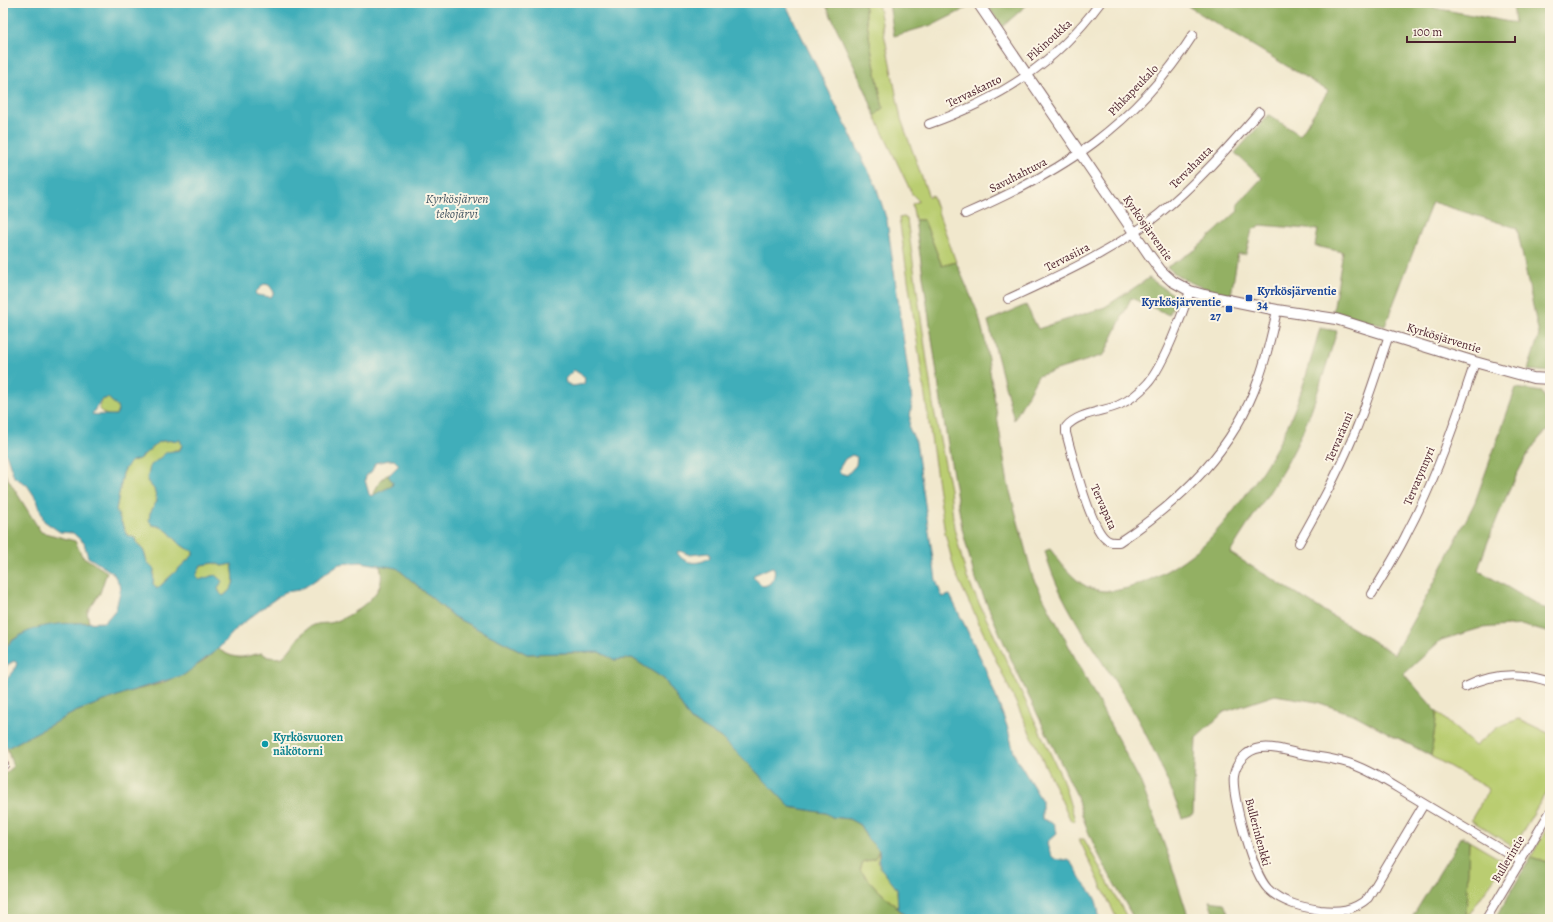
<svg xmlns="http://www.w3.org/2000/svg" width="1553" height="922" font-family="Alegreya,serif">
<style>
.green{fill:#bacd71;stroke:#82764e}
.forest{fill:#93b063;stroke:#6e6847}
.water{fill:#3faeba;stroke:#446672;fill-rule:evenodd}
.lines{fill:none;stroke-linecap:round;stroke-linejoin:round}
.minor-casing{stroke:#846564;stroke-width:10}
.tertiary-casing{stroke:#846564;stroke-width:12}
.minor{stroke:#fff;stroke-width:8}
.tertiary{stroke:#fff;stroke-width:10}
.transit-dot{fill:#1a4fb4;stroke:#fcf5e5;stroke-width:1.5}
.culture-dot{fill:#0f9aa8;stroke:#fcf5e5;stroke-width:1.5}
.labels{text-anchor:middle;stroke-width:4;stroke-linejoin:round;paint-order:stroke}
.street-label{font-size:12px;fill:#4a1f2b;stroke:#fcf5e5}
.transit-label{font-size:12px;font-weight:bold;fill:#164399;stroke:#fcf5e5;text-anchor:start}
.culture-label{font-size:12px;font-weight:bold;fill:#0d838f;stroke:#fcf5e5;text-anchor:start}
.water-label{font-size:13px;font-style:italic;fill:#465864;stroke:#fcf5e5}
</style>
<rect width="100%" height="100%" fill="#fcf5e5"/>
<filter id="ink" filterUnits="userSpaceOnUse"><feTurbulence type="fractalNoise" baseFrequency=".025" numOctaves="2"/><feDisplacementMap in="SourceGraphic" scale="8" xChannelSelector="R" yChannelSelector="G"/><feConvolveMatrix kernelMatrix="1 2 1 2 8 2 1 2 1" color-interpolation-filters="sRGB"/></filter>
<filter id="wash" filterUnits="userSpaceOnUse"><feTurbulence type="fractalNoise" baseFrequency=".012" numOctaves="4" result="noise"/><feDisplacementMap in="SourceGraphic" scale="16" xChannelSelector="R" yChannelSelector="G"/><feGaussianBlur stdDeviation="0.9" result="paint"/><feColorMatrix in="noise" values="0 0 0 0 0 0 0 0 0 0 0 0 0 0 0 0 0 1.4 0 .05"/><feComposite in="paint" operator="in"/></filter>
<g filter="url(#wash)">
<rect width="100%" height="100%" fill="#f1e8cd"/>
<path class="green" d="M 864,3 L 878,3 L 901,119 L 929,197 L 932,195 L 956,262 L 942,266 L 924,220 L 915,220 L 912,204 L 919,201 L 912,194 L 875,116 L 883,108 L 871,48 Z
M 904,217 L 907,219 L 934,410 L 950,489 L 954,528 L 967,578 L 1062,778 L 1075,820 L 1073,822 L 1071,821 L 955,572 L 945,533 L 899,218 Z
M 108,398 L 117,406 L 118,411 L 116,415 C 108,416 104,415 99,409 L 101,400 Z
M 180,440 L 182,445 L 179,450 L 174,450 L 147,481 L 154,489 L 157,501 L 150,513 L 152,525 C 173,526 173,546 193,551 L 193,555 L 157,589 L 153,584 L 154,569 C 146,562 147,561 144,552 C 141,546 137,545 135,538 L 127,535 L 116,510 L 123,473 L 127,465 L 132,461 L 139,459 L 157,443 L 162,441 Z
M 214,563 L 223,566 L 232,564 C 234,579 237,586 223,596 L 220,593 L 218,589 L 198,580 L 196,575 L 201,565 Z
M 1437,712 L 1475,746 L 1498,727 L 1519,719 L 1550,734 L 1550,786 L 1513,847 L 1471,820 L 1489,789 L 1431,756 Z
M 1550,823 L 1550,863 L 1531,857 Z
M 1079,839 L 1084,839 L 1128,919 L 1117,919 Z
M 1469,841 L 1505,862 L 1466,919 Z
M 879,850 L 878,862 L 897,889 L 898,908 L 877,889 L 860,870 L 863,862 L 875,858 Z"/>
<path class="forest" d="M 825,3 L 864,3 L 871,48 L 883,108 L 875,116 L 867,94 Z
M 889,3 L 964,3 L 967,8 L 935,24 L 894,36 Z
M 986,3 L 1029,3 L 1002,27 Z
M 1180,3 L 1433,3 L 1434,8 L 1515,23 L 1513,3 L 1550,3 L 1550,372 L 1528,370 L 1539,335 L 1517,228 L 1432,202 L 1385,326 L 1333,312 L 1343,252 L 1315,246 L 1318,230 L 1261,225 L 1252,230 L 1246,254 L 1238,254 L 1231,295 C 1206,289 1186,284 1167,267 L 1195,250 L 1238,211 L 1238,204 L 1262,178 L 1235,153 L 1269,115 L 1300,135 L 1328,91 L 1186,5 Z
M 915,220 L 924,220 L 942,266 L 956,262 L 978,313 L 985,340 L 1008,484 L 1033,578 L 1141,783 L 1170,860 L 1189,919 L 1134,919 C 1113,880 1086,839 1077,796 L 1016,670 L 974,575 L 962,528 L 942,409 Z
M 1149,278 L 1177,297 L 1169,315 L 1131,298 L 1104,355 L 1038,376 L 1014,420 L 988,321 L 1026,305 L 1038,329 L 1105,307 Z
M 1320,328 L 1337,331 C 1325,369 1314,408 1297,444 C 1279,482 1251,517 1230,553 L 1394,654 L 1433,585 L 1475,502 L 1516,388 L 1542,392 L 1550,409 L 1550,429 C 1524,443 1488,539 1478,570 L 1550,612 L 1550,633 L 1521,625 L 1481,628 L 1441,640 L 1404,674 L 1437,712 L 1431,756 L 1355,715 L 1317,702 L 1275,695 L 1224,712 L 1196,738 L 1193,814 L 1182,818 C 1169,783 1155,750 1137,718 C 1107,663 1061,612 1045,551 L 1050,549 C 1062,564 1076,586 1097,590 C 1131,598 1191,560 1213,535 C 1238,508 1270,463 1285,431 C 1301,398 1310,363 1320,328 Z
M 3,471 L 41,532 L 75,541 L 82,556 L 107,572 L 100,593 L 87,612 L 89,622 C 59,624 25,626 3,648 Z
M 389,473 L 388,476 L 393,482 L 392,486 L 372,496 L 380,481 Z
M 380,565 L 397,568 L 454,617 L 527,654 L 599,652 L 615,660 L 632,658 L 664,679 L 691,720 L 720,737 L 746,761 L 790,807 L 826,813 L 832,817 L 849,819 L 860,825 L 867,838 L 879,850 L 875,858 L 863,862 L 860,870 L 877,889 L 909,919 L 3,919 L 3,772 L 5,774 L 13,767 L 7,748 L 75,712 L 128,692 L 163,683 L 201,663 L 218,649 C 237,661 241,657 262,653 L 268,657 L 281,658 C 293,650 297,635 310,627 C 321,621 325,625 334,622 C 349,617 379,598 381,581 C 382,576 381,570 380,565 Z
M 1462,836 L 1469,841 L 1466,919 L 1411,919 Z
M 1531,857 L 1550,863 L 1550,919 L 1495,919 Z
M 1209,901 L 1224,903 L 1230,919 L 1215,919 Z"/>
<path class="water" d="M 3,3 L 785,3 L 876,186 L 887,221 L 912,400 L 909,428 L 916,442 L 936,580 L 942,597 L 950,595 L 983,663 L 1007,726 L 1015,756 L 1042,801 L 1042,819 C 1051,822 1055,823 1057,833 L 1047,842 C 1051,870 1065,854 1072,863 C 1075,866 1076,871 1078,874 C 1083,884 1092,890 1096,901 C 1098,906 1098,913 1100,919 L 909,919 L 898,908 L 897,889 L 880,867 L 879,850 L 867,838 L 860,825 L 849,819 L 832,817 L 826,813 L 790,807 L 746,761 L 720,737 L 691,720 L 664,679 L 632,658 L 615,660 L 599,652 L 527,654 L 454,617 L 397,568 L 361,562 L 339,564 L 308,585 L 299,590 L 285,592 L 268,604 L 238,627 L 218,649 L 184,675 L 128,692 L 75,712 L 7,748 L 3,743 L 3,680 L 5,681 L 14,671 L 17,663 L 14,661 L 7,665 L 3,674 L 3,650 C 30,619 67,624 105,622 L 116,609 L 121,587 L 113,573 L 88,557 L 84,543 L 73,533 L 60,532 L 44,521 L 37,500 L 27,485 L 14,477 L 7,456 L 3,452 ZM 264,284 L 269,285 L 274,292 L 271,297 L 257,295 L 255,293 ZM 574,370 L 585,377 L 584,384 L 573,386 L 566,383 L 565,379 ZM 108,398 L 117,406 L 118,411 L 116,415 C 113,415 95,415 92,414 L 101,400 ZM 180,440 L 182,445 L 180,450 L 167,452 L 150,466 L 147,481 L 154,489 L 157,501 L 150,513 L 149,520 L 152,525 C 173,526 173,546 193,551 L 193,555 L 157,589 L 153,584 L 154,569 C 146,562 147,561 144,552 C 141,546 137,545 135,538 L 127,535 L 116,510 L 123,473 L 127,466 L 132,461 L 139,459 L 157,443 L 162,441 ZM 852,455 L 857,457 L 856,465 L 847,475 L 840,473 L 839,469 L 845,459 ZM 389,460 L 394,460 L 399,465 L 388,476 L 393,482 L 392,486 L 371,496 L 369,494 L 365,480 L 366,476 L 372,471 L 375,463 ZM 680,551 L 690,555 L 708,553 L 710,554 L 710,557 C 701,565 683,565 677,552 ZM 214,563 L 223,566 L 232,564 C 234,579 237,586 223,596 L 220,593 L 218,589 L 222,581 L 215,575 L 199,580 L 196,576 L 201,565 ZM 772,567 L 774,568 C 776,576 772,585 763,586 L 753,577 L 754,575 Z"/>
</g>
<g filter="url(#ink)">
<g class="lines">
<defs>
<path id="minor" d="M 929,124 C 1001,98 1054,65 1100,3
M 965,214 C 1062,172 1135,126 1193,35
M 1190,291 C 1182,315 1164,364 1148,383 C 1140,392 1130,400 1119,405 C 1102,412 1077,413 1066,427 L 1066,433 C 1072,454 1090,530 1107,540 C 1111,543 1115,542 1119,542 C 1181,501 1234,450 1259,378 C 1267,356 1272,333 1277,310
M 1008,299 C 1060,275 1114,251 1159,214 C 1196,184 1228,148 1259,112
M 1299,543 C 1318,509 1337,475 1352,439 C 1367,405 1377,370 1389,335
M 1372,594 C 1384,574 1397,554 1407,533 C 1436,479 1456,420 1475,362
M 1465,687 C 1492,673 1521,672 1550,682
M 3,765 L 4,765
M 1424,804 L 1368,898 C 1353,911 1339,912 1320,910 C 1302,907 1282,903 1268,889 C 1253,874 1231,796 1234,775 C 1236,762 1247,750 1260,748 C 1274,746 1288,751 1301,754 C 1319,757 1338,759 1354,765 C 1375,773 1394,786 1413,797 C 1446,817 1480,837 1514,857 L 1521,861
M 1486,919 L 1550,812"/>
<path id="tertiary" d="M 978,3 L 1150,256 L 1161,271 L 1172,281 L 1190,291 L 1204,295 L 1277,310 L 1336,319 L 1475,362 L 1533,378 L 1550,379"/>
</defs>
<use href="#minor" class="minor-casing"/>
<use href="#tertiary" class="tertiary-casing"/>
<use href="#minor" class="minor"/>
<use href="#tertiary" class="tertiary"/>
</g>
</g>
<g class="transit-dot">
<rect x="1245" y="294" width="8" height="8" rx="2"/>
<rect x="1225" y="305" width="8" height="8" rx="2"/>
</g>
<circle class="culture-dot" cx="265" cy="744" r="4"/>
<g class="labels">
<g class="street-label">
<text transform="translate(1049 40) rotate(-42)" y="4">Pikinoukka</text>
<text transform="translate(1133 90) rotate(-46)" y="4">Pihkapeukalo</text>
<text transform="translate(974 91) rotate(-26)" y="4">Tervaskanto</text>
<text transform="translate(1191 167) rotate(-45)" y="4">Tervahauta</text>
<text transform="translate(1018 175) rotate(-27)" y="4">Savuhahtuva</text>
<text transform="translate(1148 228) rotate(55)" y="4">Kyrkösjärventie</text>
<text transform="translate(1067 257) rotate(-27)" y="4">Tervasiira</text>
<text transform="translate(1444 338) rotate(17)" y="4">Kyrkösjärventie</text>
<text transform="translate(1339 437) rotate(-67)" y="4">Tervaränni</text>
<text transform="translate(1419 476) rotate(-67)" y="4">Tervatynnyri</text>
<text transform="translate(1104 507) rotate(66)" y="4">Tervapata</text>
<text transform="translate(1258 832) rotate(75)" y="4">Bullerinlenkki</text>
<text transform="translate(1508 859) rotate(-59)" y="4">Bullerintie</text>
</g>
<g class="transit-label">
<text x="1257" y="295">Kyrkösjärventie<tspan x="1257" dy="14">34</tspan></text>
<text x="1221" y="306" text-anchor="end">Kyrkösjärventie<tspan x="1221" dy="14">27</tspan></text>
</g>
<g class="culture-label">
<text x="273" y="741">Kyrkösvuoren<tspan x="273" dy="14">näkötorni</tspan></text>
</g>
<g class="water-label">
<text x="457" y="203">Kyrkösjärven<tspan x="457" dy="15">tekojärvi</tspan></text>
</g>
</g>
<rect width="1553" height="922" fill="none" stroke="#fcf5e5" stroke-width="16"/>
<path d="M1407 36v6h108v-6" fill="none" stroke="#4a1f2b" stroke-width="2"/>
<text x="1413" y="36" font-size="12" fill="#4a1f2b" stroke="#fcf5e5" stroke-width="3" paint-order="stroke">100 m</text>
</svg>
